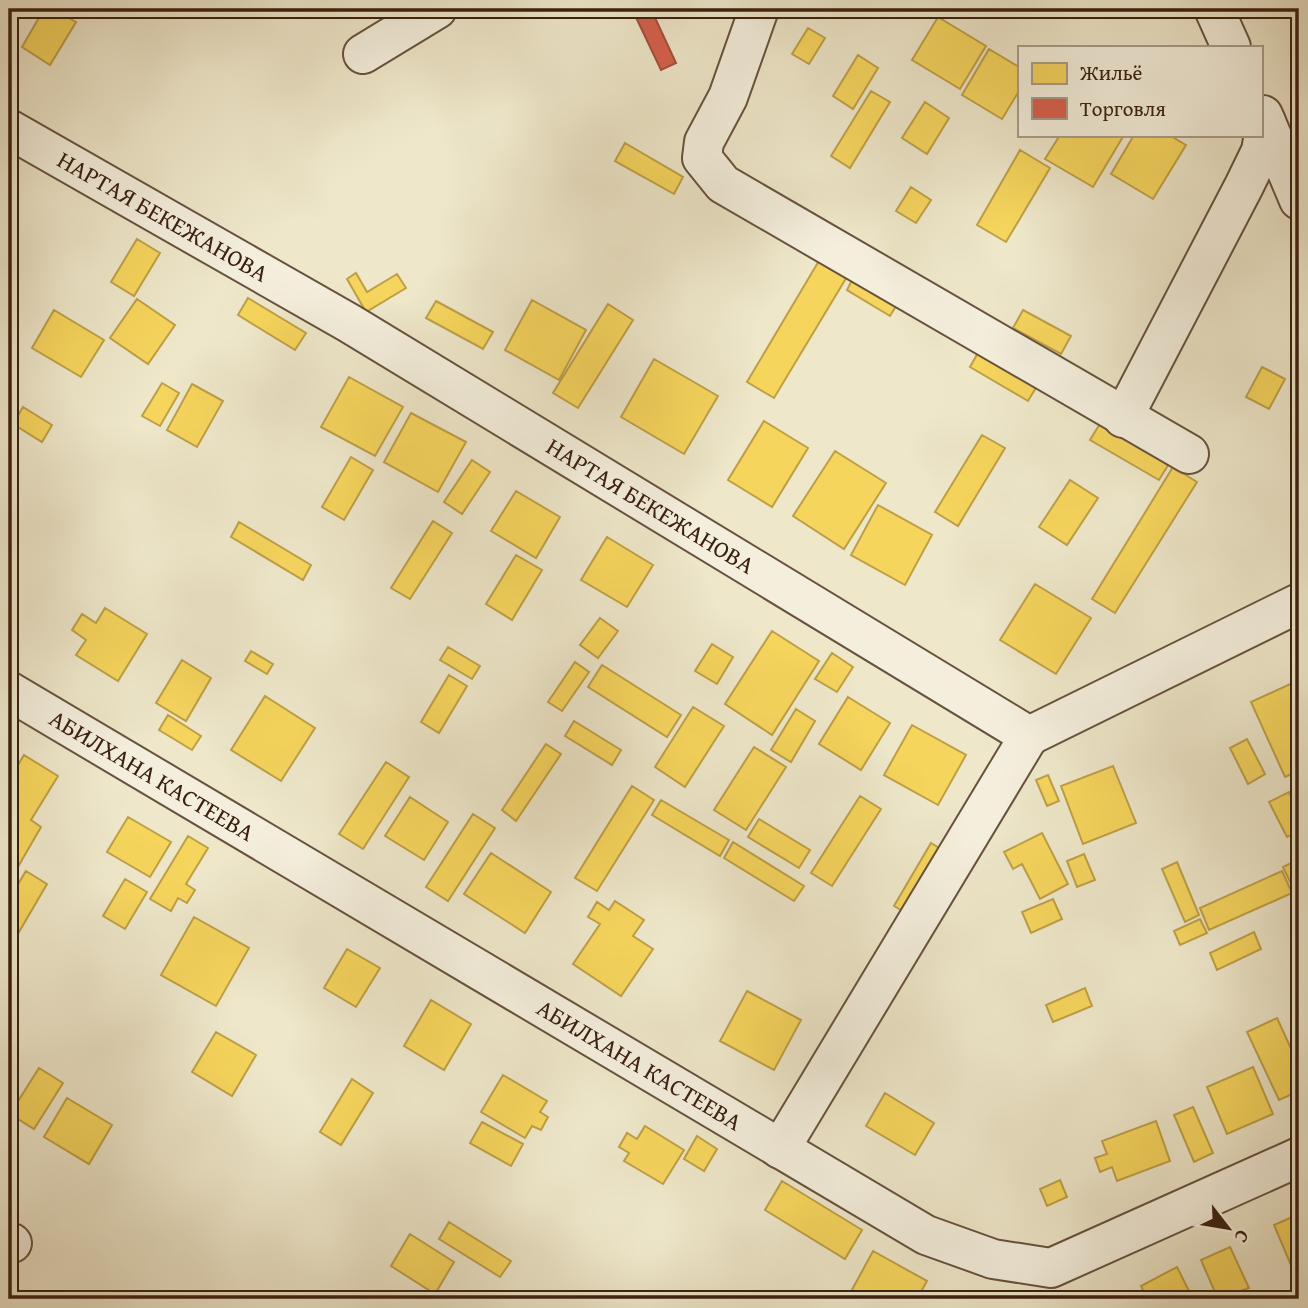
<svg xmlns="http://www.w3.org/2000/svg" width="1308" height="1308" font-family="'Gentium Book Plus',serif">
<style>
.homes{fill:#f6d55c;stroke:#be9f45;stroke-width:2}
.shops{fill:#d6604d;stroke:#a74d3a;stroke-width:2}
.lines{fill:none;stroke-linecap:round;stroke-linejoin:round}
.minor-casing{stroke:#67523e;stroke-width:42}
.minor{stroke:#f4efdd;stroke-width:38}
.labels{text-anchor:middle;stroke-width:7;stroke-linejoin:round;paint-order:stroke}
.street-label{font-size:24px;fill:#3a200f;stroke:#f4efdd}
</style>
<rect width="100%" height="100%" fill="#eee7ca"/>
<filter id="stains"><feTurbulence type="fractalNoise" baseFrequency=".00286" numOctaves="4"/><feColorMatrix values="0 0 0 0 .2 0 0 0 0 .09 0 0 0 0 .02 0 0 0 .5 -.17"/></filter>
<radialGradient id="worn" r=".72"><stop offset=".6" stop-color="#630" stop-opacity="0"/><stop offset="1" stop-color="#630" stop-opacity=".3"/></radialGradient>
<path class="homes" d="M 44,9 L 53,9 L 76,22 L 50,65 L 22,47 Z
M 938,17 L 986,46 L 960,89 L 912,60 Z
M 808,28 L 825,38 L 809,64 L 792,54 Z
M 989,49 L 1019,67 L 1019,91 L 1002,119 L 962,95 Z
M 858,55 L 878,68 L 853,109 L 833,96 Z
M 871,91 L 890,102 L 850,168 L 831,156 Z
M 925,102 L 949,118 L 927,154 L 902,138 Z
M 1060,135 L 1124,135 L 1093,187 L 1045,159 Z
M 1134,135 L 1169,135 L 1186,145 L 1153,199 L 1111,174 Z
M 625,143 L 683,177 L 674,194 L 615,161 Z
M 1020,150 L 1050,168 L 1006,242 L 977,225 Z
M 911,187 L 931,200 L 916,223 L 896,211 Z
M 137,239 L 160,253 L 134,296 L 111,282 Z
M 823,254 L 851,270 L 774,398 L 747,382 Z
M 856,272 L 901,298 L 890,316 L 847,290 Z
M 356,273 L 367,292 L 397,274 L 406,288 L 366,312 L 347,279 Z
M 248,298 L 306,333 L 295,350 L 238,315 Z
M 137,299 L 175,325 L 148,364 L 110,338 Z
M 532,300 L 586,330 L 559,380 L 505,350 Z
M 436,301 L 493,332 L 483,349 L 426,318 Z
M 608,304 L 633,320 L 578,408 L 553,393 Z
M 54,310 L 104,340 L 81,377 L 32,348 Z
M 1023,310 L 1071,336 L 1061,354 L 1013,328 Z
M 979,351 L 1037,386 L 1028,401 L 970,367 Z
M 654,359 L 718,396 L 684,454 L 621,417 Z
M 1262,367 L 1285,379 L 1269,409 L 1246,397 Z
M 349,377 L 403,407 L 375,456 L 321,427 Z
M 162,383 L 179,393 L 160,426 L 142,416 Z
M 192,384 L 223,401 L 197,447 L 167,430 Z
M 23,407 L 52,425 L 42,442 L 13,424 Z
M 411,413 L 466,442 L 438,492 L 384,462 Z
M 764,421 L 808,448 L 772,507 L 728,480 Z
M 1101,422 L 1170,462 L 1159,480 L 1090,440 Z
M 982,435 L 1005,448 L 958,526 L 935,512 Z
M 835,451 L 886,483 L 844,549 L 793,516 Z
M 351,457 L 373,470 L 344,520 L 322,507 Z
M 472,460 L 490,472 L 462,514 L 444,502 Z
M 1173,467 L 1197,482 L 1115,613 L 1092,599 Z
M 1070,480 L 1098,498 L 1067,545 L 1039,527 Z
M 516,491 L 560,517 L 536,558 L 491,531 Z
M 878,505 L 932,535 L 905,585 L 851,555 Z
M 433,521 L 452,533 L 410,599 L 391,588 Z
M 239,522 L 311,565 L 303,580 L 231,537 Z
M 607,537 L 653,565 L 627,607 L 581,580 Z
M 516,555 L 542,570 L 512,620 L 486,604 Z
M 1035,584 L 1091,618 L 1056,674 L 1000,640 Z
M 105,608 L 147,634 L 118,681 L 76,655 L 86,640 L 72,630 L 82,614 L 96,623 Z
M 600,618 L 618,631 L 598,658 L 580,645 Z
M 772,631 L 819,661 L 772,735 L 725,704 Z
M 712,644 L 733,657 L 717,684 L 695,671 Z
M 448,647 L 480,666 L 472,679 L 440,660 Z
M 251,651 L 273,664 L 267,674 L 245,661 Z
M 832,653 L 853,667 L 837,692 L 815,679 Z
M 182,660 L 211,678 L 186,721 L 156,703 Z
M 575,662 L 589,672 L 562,711 L 548,702 Z
M 602,665 L 681,715 L 667,737 L 588,687 Z
M 449,675 L 467,686 L 439,733 L 421,722 Z
M 1299,680 L 1299,771 L 1285,777 L 1251,702 Z
M 265,696 L 315,728 L 281,781 L 231,750 Z
M 848,697 L 890,723 L 861,770 L 819,744 Z
M 693,707 L 724,726 L 685,787 L 655,767 Z
M 796,709 L 815,721 L 791,762 L 771,750 Z
M 168,715 L 201,736 L 192,750 L 159,730 Z
M 574,721 L 621,750 L 612,765 L 565,736 Z
M 912,725 L 966,755 L 938,805 L 884,775 Z
M 1247,739 L 1265,774 L 1248,784 L 1230,748 Z
M 546,744 L 561,754 L 516,821 L 502,810 Z
M 754,747 L 786,767 L 746,830 L 714,810 Z
M 24,755 L 58,776 L 31,820 L 41,827 L 19,865 L 9,859 L 9,780 Z
M 386,762 L 409,777 L 363,849 L 339,834 Z
M 1113,766 L 1136,823 L 1083,844 L 1061,786 Z
M 1048,775 L 1059,801 L 1047,806 L 1036,780 Z
M 632,786 L 654,800 L 597,891 L 575,878 Z
M 1289,792 L 1299,815 L 1299,831 L 1287,837 L 1269,802 Z
M 860,796 L 881,809 L 832,886 L 811,873 Z
M 410,797 L 448,822 L 424,860 L 385,836 Z
M 661,800 L 729,840 L 720,856 L 652,815 Z
M 473,814 L 495,828 L 448,901 L 426,887 Z
M 128,817 L 171,842 L 150,877 L 107,852 Z
M 759,819 L 810,850 L 799,868 L 748,837 Z
M 1042,833 L 1068,884 L 1040,899 L 1022,864 L 1013,869 L 1004,852 Z
M 188,836 L 208,848 L 186,884 L 195,890 L 187,903 L 178,898 L 171,911 L 150,899 Z
M 733,842 L 804,886 L 794,901 L 724,858 Z
M 931,843 L 951,855 L 913,917 L 894,906 Z
M 491,853 L 551,892 L 525,933 L 464,894 Z
M 1084,854 L 1095,880 L 1077,887 L 1067,861 Z
M 1299,859 L 1299,886 L 1293,888 L 1283,867 Z
M 1177,862 L 1199,915 L 1185,922 L 1162,869 Z
M 26,871 L 47,884 L 12,944 L 9,943 L 9,899 Z
M 1282,871 L 1292,893 L 1209,930 L 1200,908 Z
M 125,879 L 147,892 L 125,929 L 103,916 Z
M 1053,899 L 1062,919 L 1031,933 L 1022,912 Z
M 615,901 L 644,920 L 633,936 L 653,949 L 621,996 L 573,964 L 600,924 L 588,917 L 597,902 L 609,910 Z
M 194,917 L 249,948 L 216,1006 L 161,975 Z
M 1200,919 L 1207,933 L 1180,945 L 1174,931 Z
M 1254,932 L 1261,949 L 1217,970 L 1210,953 Z
M 347,949 L 380,968 L 356,1007 L 324,988 Z
M 1085,988 L 1092,1006 L 1053,1022 L 1046,1005 Z
M 747,991 L 801,1020 L 774,1070 L 720,1041 Z
M 431,1000 L 471,1024 L 444,1070 L 404,1046 Z
M 1277,1018 L 1299,1066 L 1299,1091 L 1279,1100 L 1247,1032 Z
M 216,1032 L 256,1055 L 232,1096 L 192,1072 Z
M 1253,1067 L 1273,1114 L 1227,1134 L 1207,1087 Z
M 39,1068 L 63,1083 L 34,1129 L 10,1114 Z
M 503,1075 L 547,1101 L 540,1112 L 548,1117 L 541,1130 L 532,1126 L 525,1138 L 481,1112 Z
M 352,1079 L 373,1093 L 341,1145 L 320,1132 Z
M 885,1093 L 934,1123 L 915,1155 L 866,1126 Z
M 67,1098 L 112,1125 L 89,1164 L 44,1137 Z
M 1193,1107 L 1213,1153 L 1194,1162 L 1174,1115 Z
M 1156,1121 L 1170,1161 L 1117,1181 L 1112,1167 L 1100,1172 L 1095,1158 L 1107,1154 L 1102,1141 Z
M 482,1122 L 523,1144 L 511,1166 L 470,1143 Z
M 645,1126 L 684,1150 L 663,1184 L 624,1161 L 629,1153 L 619,1147 L 627,1133 L 637,1139 Z
M 697,1136 L 717,1149 L 704,1171 L 684,1159 Z
M 1060,1180 L 1067,1197 L 1047,1206 L 1040,1189 Z
M 782,1181 L 862,1230 L 845,1259 L 765,1210 Z
M 1299,1214 L 1299,1268 L 1293,1270 L 1274,1225 Z
M 449,1222 L 511,1261 L 500,1277 L 439,1239 Z
M 410,1234 L 454,1262 L 435,1294 L 391,1266 Z
M 1230,1247 L 1249,1288 L 1218,1299 L 1201,1260 Z
M 873,1251 L 927,1281 L 917,1299 L 847,1299 Z
M 1177,1267 L 1193,1299 L 1147,1299 L 1141,1286 Z"/>
<path class="shops" d="M 632,9 L 651,9 L 676,63 L 661,70 Z"/>
<g class="lines">
<defs>
<g id="minor">
<path d="M 759,9 L 728,97 L 704,142 L 702,158 L 723,184 L 1189,454"/>
<path d="M 1214,9 L 1231,47"/>
<path d="M 363,54 L 437,9"/>
<path d="M 1263,115 L 1299,200"/>
<path id="s1" d="M 9,129 L 349,323 L 1029,736"/>
<path d="M 1123,418 L 1244,186 L 1261,151 L 1266,122"/>
<path id="s2" d="M 9,691 L 926,1235 L 993,1259 L 1051,1268 L 1299,1157"/>
<path d="M 1029,736 L 1299,603"/>
<path d="M 780,1149 L 1029,736"/>
<path d="M 9,1242 L 12,1243"/>
</g>
</defs>
<use href="#minor" class="minor-casing"/>
<use href="#minor" class="minor"/>
</g>
<g class="labels">
<g class="street-label">
<text dy="8" stroke="none"><textPath href="#s1" startOffset="177">НАРТАЯ БЕКЕЖАНОВА</textPath></text>
<text dy="8" stroke="none"><textPath href="#s1" startOffset="744">НАРТАЯ БЕКЕЖАНОВА</textPath></text>
<text dy="8" stroke="none"><textPath href="#s2" startOffset="166">АБИЛХАНА КАСТЕЕВА</textPath></text>
<text dy="8" stroke="none"><textPath href="#s2" startOffset="733">АБИЛХАНА КАСТЕЕВА</textPath></text>
</g>
</g>
<rect width="1308" height="1308" fill="none" stroke="#eee7ca" stroke-width="35"/>
<rect x="10" y="10" width="1287" height="1287" fill="none" stroke="#3a200f" stroke-width="3.5"/>
<rect x="18" y="18" width="1273" height="1273" fill="none" stroke="#3a200f" stroke-width="2"/>
<rect x="1018" y="46" width="245" height="91" fill="#f4efdd" stroke="#aa9c8b" stroke-width="2"/>
<rect x="1032" y="63" width="35" height="21" fill="#f6d55c" stroke="#aa9c8b" stroke-width="2"/>
<text x="1080" y="80" font-size="21" fill="#3a200f">Жильё</text>
<rect x="1032" y="98" width="35" height="21" fill="#d6604d" stroke="#aa9c8b" stroke-width="2"/>
<text x="1080" y="116" font-size="21" fill="#3a200f">Торговля</text>
<g transform="translate(1228 1228) rotate(121)" stroke="#f4efdd" stroke-width="5" paint-order="stroke">
<path d="M0-5L12 26L0 18L-12 26Z" fill="#3a200f"/>
<text y="-10" font-size="19" font-weight="bold" text-anchor="middle" fill="#3a200f">С</text>
</g>
<rect width="100%" height="100%" filter="url(#stains)"/>
<rect width="100%" height="100%" fill="url(#worn)"/>
</svg>
